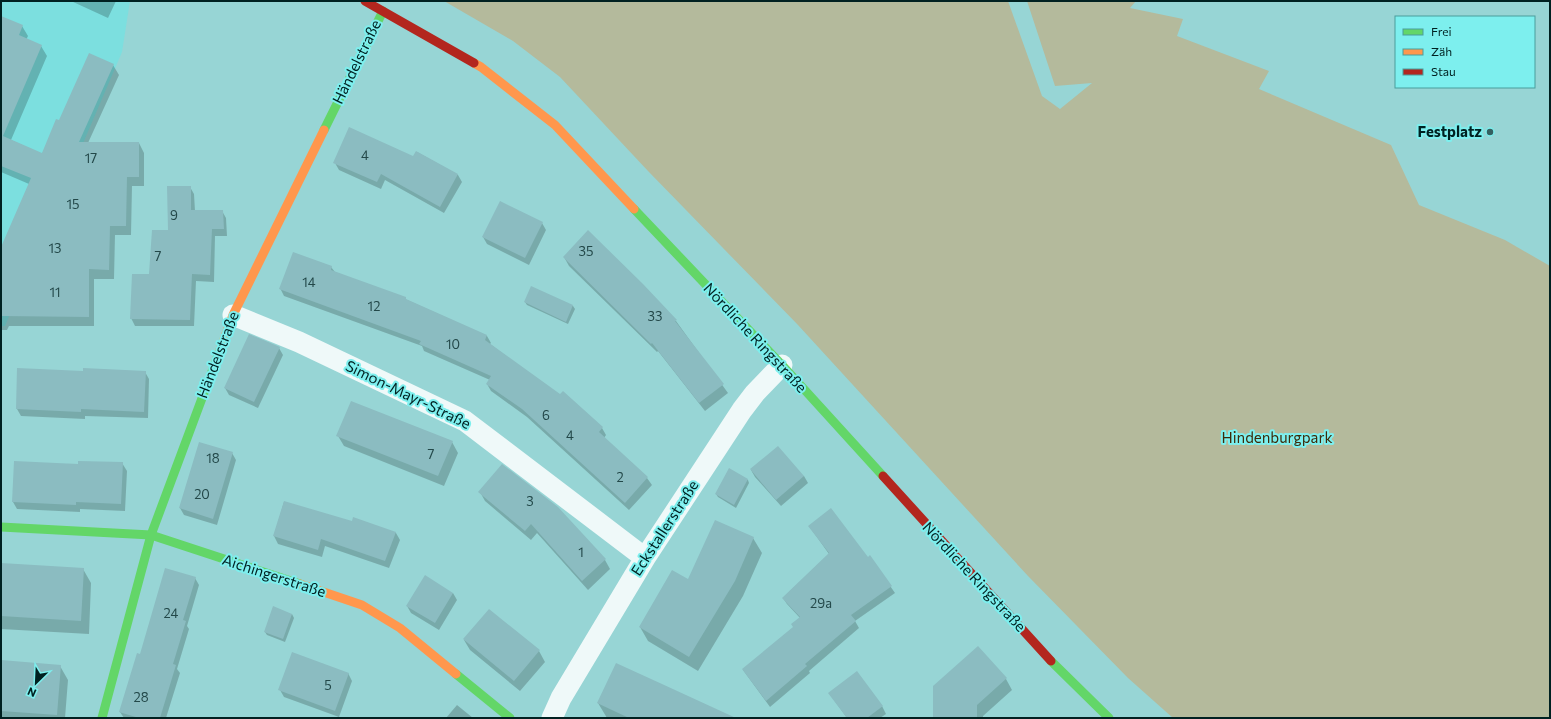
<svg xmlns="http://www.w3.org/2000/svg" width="1551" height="719" font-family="Commissioner,sans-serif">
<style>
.built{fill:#7cdfdf}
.green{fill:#b4ba9c}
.shadow{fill:#0003}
.building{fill:#8bbcc1}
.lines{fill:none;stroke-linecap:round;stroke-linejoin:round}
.street{stroke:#eff9f9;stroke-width:21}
.fast{stroke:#63d668;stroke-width:9}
.slow{stroke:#ff974d;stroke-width:9}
.jam{stroke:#b3261e;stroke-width:9}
.poi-dot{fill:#356060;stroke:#7defee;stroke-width:1.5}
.labels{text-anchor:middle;stroke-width:4;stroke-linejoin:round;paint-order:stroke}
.number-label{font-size:13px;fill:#234849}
.street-label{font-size:15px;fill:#002121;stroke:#7defee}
.poi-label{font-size:15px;font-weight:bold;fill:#002121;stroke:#7defee;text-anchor:end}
.park-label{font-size:15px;fill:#3d2908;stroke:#7defee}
</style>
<rect width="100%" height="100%" fill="#97d5d5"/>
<path class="built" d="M 1,1 L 130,1 L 122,52 L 5,326 L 1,326 Z"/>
<path class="green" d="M 444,1 L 1008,1 L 1042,96 L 1060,109 L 1092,83 L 1055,86 L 1027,1 L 1136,1 L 1130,8 L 1183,19 L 1177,36 L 1269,71 L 1259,89 L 1391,145 L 1419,205 L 1505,240 L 1550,266 L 1550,718 L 1173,718 L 1128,678 L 1028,576 L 798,325 L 648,171 L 560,77 L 513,41 Z"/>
<path class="shadow" d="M 71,1 L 116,1 L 108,18 Z
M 1,17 L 22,26 L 28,36 L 26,40 L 41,46 L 47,56 L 11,140 L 42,154 L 60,121 L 113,65 L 119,75 L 88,143 L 139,143 L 144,153 L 144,186 L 132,186 L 131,235 L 115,235 L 114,279 L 94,279 L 94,326 L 9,326 L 7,330 L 1,330 L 1,250 L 29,184 L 1,172 Z
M 417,152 L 458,175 L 462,182 L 444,213 L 385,180 L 381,189 L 339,170 L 335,163 L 414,157 Z
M 190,187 L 194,194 L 195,211 L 222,211 L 226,218 L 227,236 L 215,236 L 214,282 L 196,281 L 194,326 L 135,326 L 131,318 Z
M 542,223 L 546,230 L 529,265 L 487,244 L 483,237 Z
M 564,257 L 676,321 L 728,393 L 705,411 L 658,351 L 657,352 L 569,266 Z
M 331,267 L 335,272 L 407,300 L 487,336 L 491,343 L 490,344 L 602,428 L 606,435 L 604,438 L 647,478 L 652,485 L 629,510 L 527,417 L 491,391 L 487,384 L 490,380 L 424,351 L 422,346 L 284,296 L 280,288 Z
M 525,302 L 573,306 L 575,309 L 568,324 L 527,305 Z
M 279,348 L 283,355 L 258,408 L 229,395 L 225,388 Z
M 18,369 L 84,372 L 145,372 L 149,379 L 148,418 L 85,416 L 85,419 L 21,416 L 17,409 Z
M 338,436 L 452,442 L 458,453 L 444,486 L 344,446 Z
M 200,443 L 232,453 L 236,460 L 217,525 L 184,515 L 180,508 Z
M 15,462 L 79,465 L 122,463 L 127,471 L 125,511 L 80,509 L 80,512 L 17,509 L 13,502 Z
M 729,470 L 748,480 L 749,483 L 736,508 L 718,497 L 716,494 Z
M 751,470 L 804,476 L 808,483 L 781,506 L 755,477 Z
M 480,492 L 605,560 L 610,569 L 588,590 L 537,533 L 531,540 L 485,501 Z
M 284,502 L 352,522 L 396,533 L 400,540 L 389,568 L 325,546 L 322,557 L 278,544 L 274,536 Z
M 809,526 L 868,558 L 870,557 L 895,593 L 855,621 L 859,628 L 809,671 L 810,673 L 770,707 L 743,670 L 794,627 L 800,618 L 787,604 L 783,598 L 829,554 Z
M 753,538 L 762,553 L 743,596 L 698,671 L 648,641 L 640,627 L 689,580 Z
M 1,564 L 83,569 L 91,583 L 89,634 L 1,629 Z
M 195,578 L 199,585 L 187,626 L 189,629 L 177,669 L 180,673 L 166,718 L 124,718 L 120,712 L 141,655 Z
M 453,593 L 457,600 L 439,630 L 411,613 L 407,606 Z
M 292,614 L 294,618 L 285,642 L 267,635 L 265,632 Z
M 464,640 L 539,651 L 545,662 L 520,691 L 470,650 Z
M 978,648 L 1006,679 L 1012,690 L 983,716 L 983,718 L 934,718 Z
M 1,661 L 60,666 L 68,680 L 65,718 L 1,718 Z
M 348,673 L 352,681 L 339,717 L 284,697 L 280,690 Z
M 829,693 L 882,706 L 886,714 L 880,718 L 847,718 Z
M 598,703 L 733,718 L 607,718 Z
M 457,705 L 473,718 L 446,718 Z"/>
<path class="building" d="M 1,16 L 23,25 L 19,35 L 42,45 L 3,136 L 42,153 L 56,119 L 59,120 L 89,53 L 114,64 L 79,142 L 139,142 L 139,177 L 127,177 L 126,226 L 110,226 L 109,270 L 89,269 L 89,317 L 1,316 L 1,247 L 31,178 L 1,166 Z
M 349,127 L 413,156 L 416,151 L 458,174 L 440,207 L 381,174 L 377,182 L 333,163 Z
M 167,186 L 191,186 L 191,210 L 223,210 L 224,229 L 212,229 L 210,275 L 192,274 L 190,320 L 130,319 L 132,274 L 149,274 L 152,230 L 168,230 Z
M 500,201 L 543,222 L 525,258 L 482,237 Z
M 588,230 L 643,284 L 677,320 L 675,321 L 724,384 L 699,403 L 652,343 L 651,344 L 563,257 Z
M 293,252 L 332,266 L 331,270 L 406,297 L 406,299 L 487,335 L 485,340 L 560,394 L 563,391 L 603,427 L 599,432 L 648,477 L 625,503 L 522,409 L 486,384 L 491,376 L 419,344 L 421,341 L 279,289 Z
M 531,286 L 573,305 L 566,322 L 524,302 Z
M 249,334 L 280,347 L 254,402 L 224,388 Z
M 17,368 L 83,371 L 83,368 L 146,371 L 144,412 L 81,409 L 81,412 L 16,409 Z
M 351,401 L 453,441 L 438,476 L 336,436 Z
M 199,442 L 233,452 L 213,519 L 179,508 Z
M 778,446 L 804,476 L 776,500 L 750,469 Z
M 14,461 L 78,464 L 78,461 L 123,462 L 121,504 L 76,502 L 76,505 L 12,502 Z
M 502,464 L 558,507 L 606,559 L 582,581 L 531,524 L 525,531 L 478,492 Z
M 729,468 L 748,479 L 734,505 L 715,494 Z
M 284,501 L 352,521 L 353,517 L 396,532 L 385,561 L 321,539 L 318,550 L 273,536 Z
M 831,508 L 868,557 L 870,555 L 892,586 L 851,615 L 856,621 L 805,664 L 807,666 L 766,701 L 742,669 L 793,627 L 791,624 L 800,617 L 782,598 L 829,553 L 808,526 Z
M 715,520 L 754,537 L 735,581 L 689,657 L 639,627 L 672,570 L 688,579 Z
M 1,563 L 84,568 L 81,621 L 1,616 Z
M 165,568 L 196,577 L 183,620 L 186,621 L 173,664 L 176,665 L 160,718 L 139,718 L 119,712 L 137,653 L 140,654 Z
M 425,575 L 453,593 L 435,623 L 406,606 Z
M 273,606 L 292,614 L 283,639 L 264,632 Z
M 489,609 L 540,650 L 514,681 L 463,639 Z
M 978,646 L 1007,678 L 977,705 L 977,718 L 933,718 L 933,686 Z
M 292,652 L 349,673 L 335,711 L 278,690 Z
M 1,660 L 61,665 L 57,715 L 1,711 Z
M 616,663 L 662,684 L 736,718 L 629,718 L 597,703 Z
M 857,671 L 883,706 L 867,718 L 847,718 L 828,693 Z"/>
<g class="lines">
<path class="street" d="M 233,315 L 299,342 L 465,421 L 645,558
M 552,718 L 561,698 L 645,558 L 742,410 L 755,393 L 782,365"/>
<path class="fast" d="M 324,130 L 383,11
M 634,209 L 782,365 L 883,476
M 1,527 L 151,535 L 300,584
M 1051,661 L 1109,718
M 456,674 L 510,718
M 102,718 L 151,535 L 220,350"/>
<path class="slow" d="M 474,63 L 481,67 L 555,125 L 634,209
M 220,350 L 233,315 L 324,130
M 300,584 L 362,605 L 400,628 L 456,674"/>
<path class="jam" d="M 365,1 L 474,63
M 883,476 L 1051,661"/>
</g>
<circle class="poi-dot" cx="1490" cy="132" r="4"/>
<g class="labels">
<g class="number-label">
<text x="365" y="160">4</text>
<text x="91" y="163">17</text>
<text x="73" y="209">15</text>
<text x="174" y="220">9</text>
<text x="55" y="253">13</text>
<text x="586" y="256">35</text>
<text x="158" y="261">7</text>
<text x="309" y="287">14</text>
<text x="55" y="297">11</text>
<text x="374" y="311">12</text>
<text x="655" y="321">33</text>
<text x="453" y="349">10</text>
<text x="546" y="420">6</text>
<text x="570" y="440">4</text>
<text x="431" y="459">7</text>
<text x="213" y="463">18</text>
<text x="620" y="482">2</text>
<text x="202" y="499">20</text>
<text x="530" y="506">3</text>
<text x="581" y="557">1</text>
<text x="821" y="608">29a</text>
<text x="171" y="618">24</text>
<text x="328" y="690">5</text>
<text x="141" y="702">28</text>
</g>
<g class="street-label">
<text transform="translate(357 62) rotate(-64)" y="5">Händelstraße</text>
<text transform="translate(755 338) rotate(47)" y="5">Nördliche Ringstraße</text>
<text transform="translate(218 355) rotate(-69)" y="5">Händelstraße</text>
<text transform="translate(408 395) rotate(26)" y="5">Simon-Mayr-Straße</text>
<text transform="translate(665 528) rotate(-57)" y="5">Eckstallerstraße</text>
<text transform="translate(274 576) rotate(18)" y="5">Aichingerstraße</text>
<text transform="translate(974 577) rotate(47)" y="5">Nördliche Ringstraße</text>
</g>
<g class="poi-label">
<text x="1482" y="137">Festplatz</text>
</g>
<g class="park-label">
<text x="1277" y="443">Hindenburgpark</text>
</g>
</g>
<rect width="1551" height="719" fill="none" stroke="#002121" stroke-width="4"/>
<rect x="1395" y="16" width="140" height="72" fill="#7defee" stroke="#4b9d9c"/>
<rect x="1403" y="29" width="20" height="6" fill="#63d668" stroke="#4b9d9c"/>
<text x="1431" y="36" font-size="12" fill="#002121">Frei</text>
<rect x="1403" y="49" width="20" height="6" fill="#ff974d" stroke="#4b9d9c"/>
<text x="1431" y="56" font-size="12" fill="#002121">Zäh</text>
<rect x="1403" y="69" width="20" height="6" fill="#b3261e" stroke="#4b9d9c"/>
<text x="1431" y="76" font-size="12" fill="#002121">Stau</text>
<g transform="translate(36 683) rotate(204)" stroke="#7defee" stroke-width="3" paint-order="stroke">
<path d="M0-3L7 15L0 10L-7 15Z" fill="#002121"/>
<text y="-6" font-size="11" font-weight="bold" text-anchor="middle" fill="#002121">N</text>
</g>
</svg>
